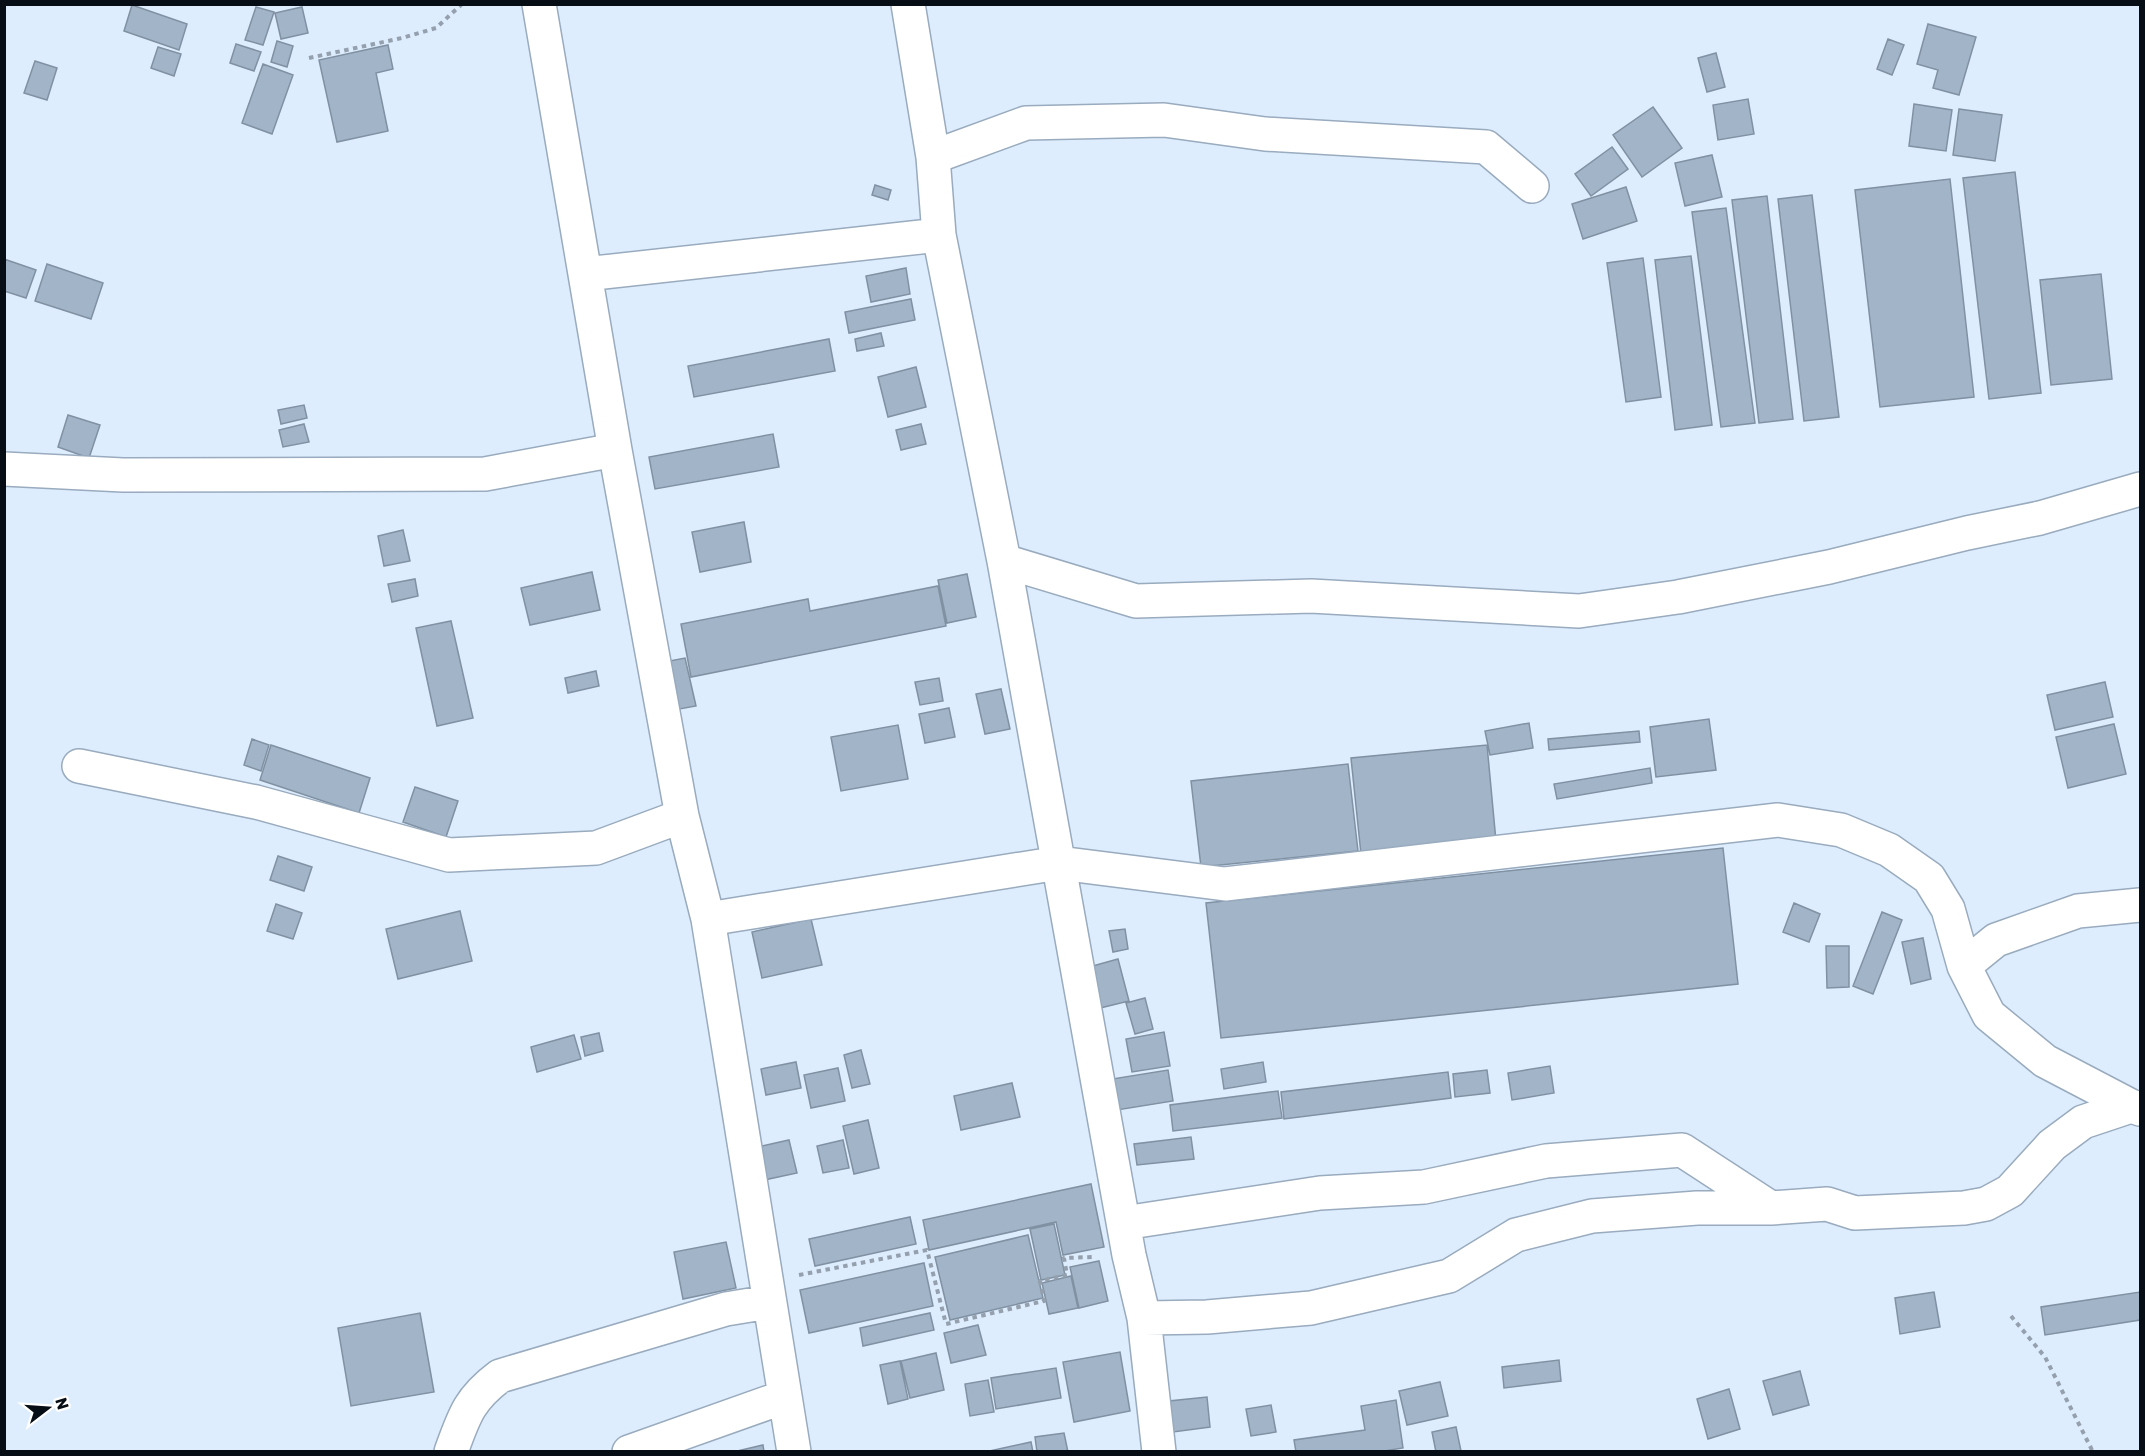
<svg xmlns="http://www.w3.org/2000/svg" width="2145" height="1456" font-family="Rubik,sans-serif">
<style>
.building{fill:#a2b4c7;stroke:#8091a4;stroke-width:1.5}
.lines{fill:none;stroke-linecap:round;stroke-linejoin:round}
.minor-casing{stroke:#99abbe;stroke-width:36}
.path{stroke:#94a0ad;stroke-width:4;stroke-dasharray:4.5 4.5;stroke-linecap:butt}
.minor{stroke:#fff;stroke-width:33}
</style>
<rect width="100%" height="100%" fill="#deedfd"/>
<path class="building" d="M 132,5 L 187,24 L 179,50 L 124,31 Z
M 256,7 L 274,12 L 263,45 L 245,40 Z
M 302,7 L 308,33 L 281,39 L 275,13 Z
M 1928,24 L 1976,37 L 1959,95 L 1933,88 L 1938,70 L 1917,64 Z
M 1888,39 L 1904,45 L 1892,75 L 1877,69 Z
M 277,41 L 293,46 L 287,67 L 271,62 Z
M 236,44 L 261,52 L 254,71 L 230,63 Z
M 388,45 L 393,69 L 376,73 L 388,131 L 337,142 L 319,60 Z
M 158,47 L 181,54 L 174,76 L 151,68 Z
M 1716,53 L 1725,87 L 1707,92 L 1698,58 Z
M 35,61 L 57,68 L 47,100 L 24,93 Z
M 263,64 L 293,75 L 272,134 L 242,123 Z
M 1748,99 L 1754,134 L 1718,140 L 1713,105 Z
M 1914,104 L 1952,110 L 1946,151 L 1909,146 Z
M 1653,107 L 1682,148 L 1642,177 L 1613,135 Z
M 1959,109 L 2002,115 L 1995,161 L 1953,155 Z
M 1612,147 L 1628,169 L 1591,196 L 1575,174 Z
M 1712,155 L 1722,197 L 1685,206 L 1675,163 Z
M 2015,172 L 2041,393 L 1989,399 L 1963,178 Z
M 1950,179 L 1974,397 L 1880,407 L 1855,190 Z
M 875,185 L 891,190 L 888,200 L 872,195 Z
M 1626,187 L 1637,221 L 1583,239 L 1572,204 Z
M 1812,195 L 1839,417 L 1804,421 L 1778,199 Z
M 1767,196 L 1793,419 L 1759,423 L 1732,200 Z
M 1726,208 L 1755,423 L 1721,427 L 1692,212 Z
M 1691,256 L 1712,425 L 1675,430 L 1655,260 Z
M 1643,258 L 1661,397 L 1626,402 L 1607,263 Z
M 4,259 L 36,270 L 26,298 L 4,291 Z
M 47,264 L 103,283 L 91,319 L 35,301 Z
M 906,268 L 910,294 L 871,302 L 866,276 Z
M 2101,274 L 2112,379 L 2051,385 L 2040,280 Z
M 911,299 L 915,320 L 849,333 L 845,312 Z
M 881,333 L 884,346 L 857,351 L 855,339 Z
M 829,339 L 835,371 L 694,397 L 688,366 Z
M 916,367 L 926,407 L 888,417 L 878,377 Z
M 304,405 L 307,418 L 281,424 L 278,410 Z
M 68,415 L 100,425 L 89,458 L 58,447 Z
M 304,424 L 309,442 L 283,447 L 279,430 Z
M 921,424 L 926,444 L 901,450 L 896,430 Z
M 773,434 L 779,467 L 655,489 L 649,457 Z
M 744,522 L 751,562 L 700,572 L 692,532 Z
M 403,530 L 410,561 L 384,566 L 378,536 Z
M 592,572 L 600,610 L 530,625 L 521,588 Z
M 967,574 L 976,617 L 947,623 L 938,580 Z
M 415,579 L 418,596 L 392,602 L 388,584 Z
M 938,586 L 946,626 L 691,677 L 681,624 L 808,599 L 810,611 Z
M 451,621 L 473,718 L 437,726 L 416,628 Z
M 685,658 L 696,706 L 674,710 L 664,662 Z
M 596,671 L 599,686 L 568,693 L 565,678 Z
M 939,678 L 943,701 L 920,705 L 915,682 Z
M 2105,682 L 2113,717 L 2055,730 L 2047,695 Z
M 1001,689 L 1010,729 L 985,734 L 976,694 Z
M 949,708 L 955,737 L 925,743 L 919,714 Z
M 1709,719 L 1716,770 L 1656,777 L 1650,727 Z
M 1529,723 L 1533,748 L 1490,755 L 1485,731 Z
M 2114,724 L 2126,774 L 2068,788 L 2056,737 Z
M 898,725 L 908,779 L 841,791 L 831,737 Z
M 1639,731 L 1640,742 L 1549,750 L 1548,739 Z
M 252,739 L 269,745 L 261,771 L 244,765 Z
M 271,745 L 370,778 L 359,813 L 260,780 Z
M 1487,745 L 1496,841 L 1361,854 L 1351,758 Z
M 1348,764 L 1358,851 L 1201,867 L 1191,781 Z
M 1650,768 L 1652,783 L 1557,799 L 1554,784 Z
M 415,787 L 458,801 L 446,837 L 403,822 Z
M 1723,848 L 1738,984 L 1221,1038 L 1206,903 Z
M 278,856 L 312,867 L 304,891 L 270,880 Z
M 1794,903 L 1820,914 L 1809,942 L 1783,932 Z
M 276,904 L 302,913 L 293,939 L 267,931 Z
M 460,911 L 472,961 L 398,979 L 386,929 Z
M 1882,912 L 1902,920 L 1873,994 L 1853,986 Z
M 811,919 L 822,965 L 762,978 L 752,932 Z
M 1125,929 L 1128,949 L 1113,952 L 1109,931 Z
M 1923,938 L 1931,979 L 1911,984 L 1902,942 Z
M 1826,946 L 1849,946 L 1849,987 L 1827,988 Z
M 1118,959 L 1129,1001 L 1100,1008 L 1089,967 Z
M 1145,998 L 1153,1029 L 1135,1034 L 1126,1003 Z
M 1164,1032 L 1170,1066 L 1132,1072 L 1126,1039 Z
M 599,1033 L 603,1051 L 585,1056 L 581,1037 Z
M 574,1035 L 581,1059 L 537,1072 L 531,1047 Z
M 861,1050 L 870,1084 L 852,1088 L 844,1055 Z
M 796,1062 L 801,1088 L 766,1095 L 761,1069 Z
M 1263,1062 L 1266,1082 L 1224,1089 L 1221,1069 Z
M 1550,1066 L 1554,1093 L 1512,1100 L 1508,1073 Z
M 838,1068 L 845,1101 L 811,1108 L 804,1075 Z
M 1168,1070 L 1173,1101 L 1117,1110 L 1112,1079 Z
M 1487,1070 L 1490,1093 L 1455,1097 L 1453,1074 Z
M 1448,1072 L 1451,1098 L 1284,1119 L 1281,1092 Z
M 1012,1083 L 1020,1117 L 961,1130 L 954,1096 Z
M 1278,1091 L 1282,1118 L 1173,1131 L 1170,1105 Z
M 868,1120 L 879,1168 L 854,1174 L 843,1126 Z
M 1191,1137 L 1194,1159 L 1137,1165 L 1134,1144 Z
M 789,1140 L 797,1173 L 764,1180 L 757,1147 Z
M 843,1140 L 849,1168 L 823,1173 L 817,1146 Z
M 1091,1184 L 1104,1247 L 1063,1255 L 1056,1222 L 929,1250 L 923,1220 Z
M 910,1217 L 916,1244 L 815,1266 L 809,1239 Z
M 1054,1224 L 1065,1275 L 1041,1280 L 1030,1229 Z
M 1028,1235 L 1043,1298 L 950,1320 L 935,1257 Z
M 726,1242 L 736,1288 L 683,1299 L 674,1252 Z
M 1099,1261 L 1108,1301 L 1079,1308 L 1070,1267 Z
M 924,1263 L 933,1306 L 809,1333 L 800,1290 Z
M 1071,1276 L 1078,1308 L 1049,1314 L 1042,1283 Z
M 1934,1292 L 1940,1327 L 1900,1334 L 1895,1298 Z
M 2140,1292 L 2140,1320 L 2045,1335 L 2041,1307 Z
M 420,1313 L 434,1392 L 351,1406 L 338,1328 Z
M 930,1313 L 934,1330 L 863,1346 L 860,1328 Z
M 978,1325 L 986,1355 L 951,1363 L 944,1333 Z
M 1120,1352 L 1130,1411 L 1074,1422 L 1063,1362 Z
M 936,1353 L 944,1390 L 910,1398 L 901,1361 Z
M 1559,1360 L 1561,1381 L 1504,1388 L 1502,1367 Z
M 900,1361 L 908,1399 L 888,1404 L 880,1365 Z
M 1056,1368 L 1061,1398 L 996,1409 L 991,1378 Z
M 1800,1371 L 1809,1405 L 1773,1415 L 1763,1381 Z
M 988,1380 L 994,1412 L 970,1416 L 965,1384 Z
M 1440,1382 L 1448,1416 L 1407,1425 L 1399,1391 Z
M 1729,1389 L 1740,1429 L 1708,1439 L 1697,1399 Z
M 1207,1397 L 1210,1427 L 1173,1432 L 1169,1401 Z
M 1396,1400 L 1403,1448 L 1378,1452 L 1296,1452 L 1294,1440 L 1365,1430 L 1361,1406 Z
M 1271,1405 L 1276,1432 L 1251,1436 L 1246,1409 Z
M 1456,1427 L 1461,1451 L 1436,1452 L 1432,1432 Z
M 1064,1433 L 1068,1452 L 1037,1452 L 1035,1437 Z
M 1031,1442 L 1033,1452 L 985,1452 Z
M 763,1445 L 764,1452 L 733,1452 Z"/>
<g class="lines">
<defs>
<path id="minor" d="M 539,4 L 615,450 L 682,816 L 708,919 L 794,1452
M 908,4 L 933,157 L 939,235 L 1004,561 L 1129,1255 L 1144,1318 L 1159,1452
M 933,157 L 1026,123 L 1164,120 L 1265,134 L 1486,147 L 1532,186
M 585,274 L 939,235
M 4,469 L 123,475 L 485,474 L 615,450
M 1004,561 L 1136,601 L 1311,596 L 1579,611 L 1678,597 L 1829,567 L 1967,533 L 2040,518 L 2140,489
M 79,766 L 256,802 L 449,855 L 596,848 L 682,816
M 708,919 L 1059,863 L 1225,884 L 1778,820 L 1841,830 L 1889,850 L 1929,878 L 1948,909 L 1964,966 L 1989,1015 L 2045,1061 L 2131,1106
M 1964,966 L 1996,940 L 2078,911 L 2140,905
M 1124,1223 L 1320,1193 L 1424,1187 L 1546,1161 L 1682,1150 L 1771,1208
M 1144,1318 L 1207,1317 L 1311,1308 L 1449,1276 L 1516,1235 L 1592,1216 L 1697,1208 L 1771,1208 L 1827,1204 L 1855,1213 L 1964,1208 L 1986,1204 L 2010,1191 L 2052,1145 L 2083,1122 L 2131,1106 L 2140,1109
M 451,1452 C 464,1416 469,1399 500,1376 L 726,1309 L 769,1302
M 629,1452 L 784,1397"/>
</defs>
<use href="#minor" class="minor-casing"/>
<path class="path" d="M 309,58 L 402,38 L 436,28 L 462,4
M 799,1275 L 927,1250 L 946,1324 L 1044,1301 L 1040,1281 L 1067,1275 L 1064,1258 L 1093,1257
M 2011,1316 L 2045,1357 L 2093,1452"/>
<use href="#minor" class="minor"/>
</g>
<rect width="2145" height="1456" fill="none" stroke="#070d14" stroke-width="12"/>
<g transform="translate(48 1408) rotate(73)" stroke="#ffffff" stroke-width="4.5" paint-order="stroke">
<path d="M0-4.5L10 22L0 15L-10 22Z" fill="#070d14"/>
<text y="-9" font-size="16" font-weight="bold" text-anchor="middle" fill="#070d14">N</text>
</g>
</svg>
